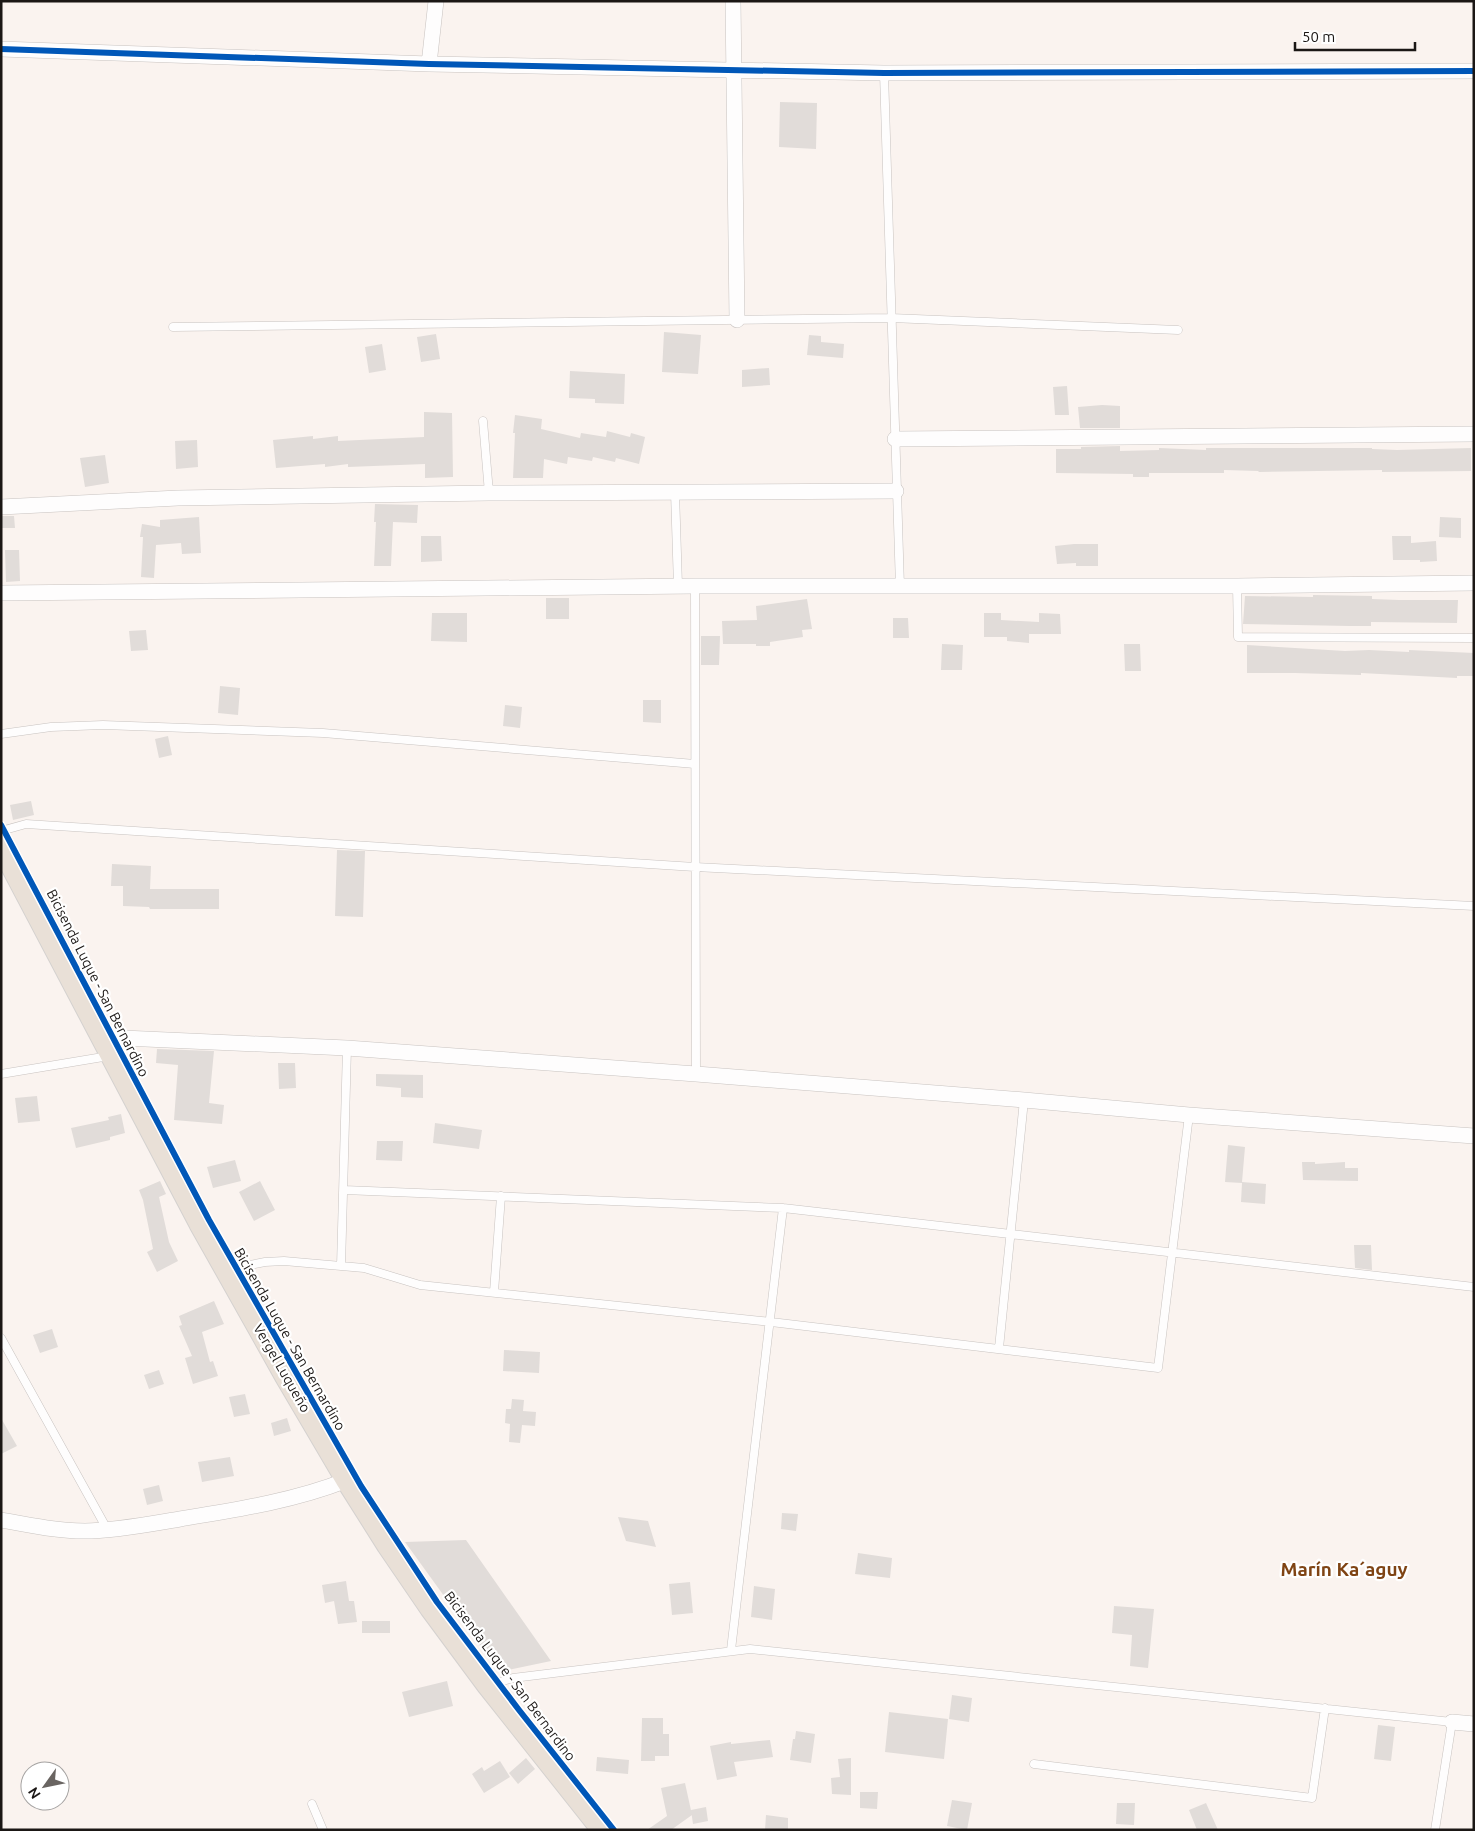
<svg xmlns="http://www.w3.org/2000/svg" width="1475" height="1831" font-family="Ubuntu,sans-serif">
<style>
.building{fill:#e1dcd9}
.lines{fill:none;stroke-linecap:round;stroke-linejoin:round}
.service-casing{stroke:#c8c3c0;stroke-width:9}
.minor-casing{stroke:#c8c3c0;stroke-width:16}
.primary-casing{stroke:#d4d1cf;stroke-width:24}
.service{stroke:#fefdfd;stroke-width:8}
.minor{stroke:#fefdfd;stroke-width:15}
.primary{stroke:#e9e0d7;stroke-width:22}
.cycleway-casing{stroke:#fff;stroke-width:9}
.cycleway{stroke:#0057b8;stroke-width:6}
.labels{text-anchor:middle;stroke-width:4.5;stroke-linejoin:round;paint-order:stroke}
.street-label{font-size:14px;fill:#1b1715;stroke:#fff}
.district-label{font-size:19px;font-weight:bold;fill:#7f4414;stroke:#fff}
</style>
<rect width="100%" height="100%" fill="#faf3ef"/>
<path class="building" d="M 780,102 L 817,103 L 816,149 L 779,147 Z
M 664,332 L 701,335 L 698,374 L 662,372 Z
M 436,334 L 440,359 L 421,362 L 417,337 Z
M 809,335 L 821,336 L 821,342 L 844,344 L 843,358 L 807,355 Z
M 382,344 L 386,370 L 369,373 L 365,347 Z
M 769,368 L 770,385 L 742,387 L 742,370 Z
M 570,371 L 625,374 L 624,404 L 595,403 L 595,399 L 569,398 Z
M 1067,386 L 1069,415 L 1055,415 L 1053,387 Z
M 1102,405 L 1120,406 L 1120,428 L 1080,428 L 1078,407 Z
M 424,412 L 452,413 L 453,477 L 425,478 L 425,464 L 348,467 L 348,464 L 325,467 L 325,464 L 276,468 L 273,440 L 313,436 L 313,439 L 338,436 L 338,441 L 424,437 Z
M 515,415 L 542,419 L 541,429 L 580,438 L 581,433 L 606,437 L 607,431 L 630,437 L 631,433 L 645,437 L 639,464 L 616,458 L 615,462 L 593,457 L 592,461 L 568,457 L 567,464 L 544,459 L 543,478 L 513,478 L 515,433 L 513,433 Z
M 197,440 L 198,467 L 176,469 L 175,441 Z
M 1120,446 L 1120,451 L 1159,450 L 1159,448 L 1206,450 L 1206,448 L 1372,448 L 1372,449 L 1397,450 L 1471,448 L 1471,471 L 1382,472 L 1382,470 L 1259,472 L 1258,471 L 1224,470 L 1224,473 L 1149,473 L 1149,477 L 1133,477 L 1133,474 L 1056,473 L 1056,449 L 1081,449 L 1081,447 Z
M 105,455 L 109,483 L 85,487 L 80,458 Z
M 375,504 L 418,505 L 417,523 L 393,522 L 391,566 L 374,566 L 376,522 L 374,522 Z
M 2,516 L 14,516 L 15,528 L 2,528 Z
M 199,517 L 201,553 L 182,554 L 181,543 L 156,545 L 154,578 L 141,577 L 143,537 L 140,537 L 142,524 L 160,527 L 160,520 Z
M 1440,517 L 1461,518 L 1461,538 L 1439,537 Z
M 421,536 L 441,536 L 442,561 L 421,562 Z
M 1392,536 L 1411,536 L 1411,543 L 1436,541 L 1437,561 L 1420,562 L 1420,560 L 1393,560 Z
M 1074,544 L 1098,544 L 1098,566 L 1076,566 L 1076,563 L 1057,564 L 1055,546 Z
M 5,550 L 19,550 L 20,581 L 6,582 Z
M 1313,595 L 1372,596 L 1372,599 L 1399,600 L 1458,600 L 1457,623 L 1371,622 L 1371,626 L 1350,626 L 1243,624 L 1245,596 L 1313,597 Z
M 546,598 L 569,598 L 569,619 L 546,619 Z
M 807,599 L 812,629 L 802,630 L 803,637 L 770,642 L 770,646 L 756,646 L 756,644 L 723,644 L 722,621 L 757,620 L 756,606 Z
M 432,613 L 467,613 L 467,642 L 431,641 Z
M 984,613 L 1001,613 L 1001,620 L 1039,622 L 1039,613 L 1060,614 L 1061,634 L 1029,634 L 1029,643 L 1007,641 L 1007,637 L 984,637 Z
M 893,618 L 908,618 L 909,638 L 893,638 Z
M 146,630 L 148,650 L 131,651 L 129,631 Z
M 701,636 L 720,636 L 719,665 L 701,665 Z
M 942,644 L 963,645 L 962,670 L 941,670 Z
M 1124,644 L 1140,644 L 1141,671 L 1125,671 Z
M 1247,645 L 1345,651 L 1369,650 L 1409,652 L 1409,650 L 1474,653 L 1474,676 L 1457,676 L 1457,678 L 1361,673 L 1361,675 L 1295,673 L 1247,673 Z
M 220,686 L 240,688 L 238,715 L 218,713 Z
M 643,700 L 661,700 L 661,723 L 643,722 Z
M 505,705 L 522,707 L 520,728 L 503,726 Z
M 168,736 L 172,755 L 159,758 L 155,739 Z
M 31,801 L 34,815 L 13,820 L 10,805 Z
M 337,850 L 365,851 L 363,917 L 335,916 Z
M 112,864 L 151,866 L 150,889 L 219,889 L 219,909 L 150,909 L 149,907 L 123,906 L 123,886 L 111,886 Z
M 157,1049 L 214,1051 L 209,1103 L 224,1105 L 222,1124 L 174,1120 L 178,1065 L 156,1063 Z
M 278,1063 L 295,1063 L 296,1088 L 279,1089 Z
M 376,1074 L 423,1075 L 423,1098 L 401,1097 L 401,1088 L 376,1086 Z
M 37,1096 L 40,1121 L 18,1123 L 15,1098 Z
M 121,1114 L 125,1133 L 110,1137 L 110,1140 L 76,1148 L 71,1128 L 109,1120 L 108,1117 Z
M 435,1123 L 482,1130 L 479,1149 L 433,1143 Z
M 377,1141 L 403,1141 L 402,1161 L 376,1160 Z
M 1228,1145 L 1245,1147 L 1242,1182 L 1266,1184 L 1265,1204 L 1241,1202 L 1242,1183 L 1225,1182 Z
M 235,1160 L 241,1181 L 213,1188 L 207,1167 Z
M 1302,1162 L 1315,1162 L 1315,1164 L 1345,1162 L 1345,1168 L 1358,1168 L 1358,1181 L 1303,1180 Z
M 160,1181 L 166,1194 L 159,1197 L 169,1242 L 178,1261 L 157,1272 L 147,1252 L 153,1249 L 143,1200 L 139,1190 Z
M 260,1181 L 275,1210 L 254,1221 L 239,1192 Z
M 1354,1245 L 1371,1245 L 1372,1270 L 1355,1268 Z
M 214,1301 L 224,1324 L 202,1332 L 210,1362 L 213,1361 L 218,1376 L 193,1384 L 185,1358 L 192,1356 L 179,1326 L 182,1325 L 179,1316 Z
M 52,1329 L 58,1347 L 40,1353 L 33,1335 Z
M 504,1350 L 540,1352 L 539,1373 L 503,1371 Z
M 159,1370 L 164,1384 L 149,1389 L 144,1375 Z
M 245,1394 L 250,1414 L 234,1417 L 229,1397 Z
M 512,1399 L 524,1400 L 523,1411 L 536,1412 L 535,1426 L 522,1425 L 520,1443 L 509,1442 L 510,1424 L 505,1423 L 506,1409 L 511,1409 Z
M 1,1418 L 17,1446 L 1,1454 Z
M 287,1418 L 291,1431 L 274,1436 L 271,1423 Z
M 230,1457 L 234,1476 L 202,1482 L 198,1462 Z
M 159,1485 L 163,1501 L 147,1505 L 143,1489 Z
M 782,1513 L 798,1514 L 796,1531 L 781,1529 Z
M 618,1517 L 648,1521 L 656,1547 L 626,1541 Z
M 466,1540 L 551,1661 L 499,1672 L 405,1542 Z
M 858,1553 L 892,1558 L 890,1578 L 855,1574 Z
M 346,1581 L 349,1601 L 354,1601 L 357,1622 L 338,1624 L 334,1601 L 325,1603 L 322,1585 Z
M 690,1582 L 693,1613 L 672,1615 L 669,1584 Z
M 754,1586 L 775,1589 L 772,1620 L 751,1617 Z
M 1114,1606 L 1154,1609 L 1148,1668 L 1130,1666 L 1132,1635 L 1112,1633 Z
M 362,1621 L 390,1621 L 390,1633 L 362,1633 Z
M 447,1681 L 453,1706 L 409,1717 L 402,1692 Z
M 952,1695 L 972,1698 L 969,1722 L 949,1719 Z
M 889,1712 L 948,1719 L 944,1759 L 885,1752 Z
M 642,1718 L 663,1718 L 663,1734 L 669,1734 L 669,1756 L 655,1756 L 655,1761 L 641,1761 Z
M 1378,1725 L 1395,1727 L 1391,1761 L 1374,1759 Z
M 796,1731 L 815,1734 L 811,1763 L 790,1760 L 793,1739 L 795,1739 Z
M 770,1740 L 773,1757 L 734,1762 L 737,1776 L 717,1780 L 710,1746 L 731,1742 L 731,1744 Z
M 597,1757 L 629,1760 L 628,1774 L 596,1771 Z
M 526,1758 L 535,1769 L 518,1784 L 509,1773 Z
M 851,1758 L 851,1795 L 832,1794 L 831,1778 L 840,1777 L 838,1759 Z
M 500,1761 L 510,1777 L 484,1793 L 472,1774 L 482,1767 L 484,1771 Z
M 685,1783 L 692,1815 L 671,1830 L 647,1830 L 667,1816 L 661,1788 Z
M 860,1792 L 878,1792 L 877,1809 L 860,1808 Z
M 952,1800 L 972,1803 L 967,1830 L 947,1826 Z
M 1117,1803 L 1135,1803 L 1134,1825 L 1116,1824 Z
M 1206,1803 L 1218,1830 L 1197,1830 L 1189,1810 Z
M 706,1807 L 708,1821 L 693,1824 L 691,1810 Z
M 766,1815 L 788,1818 L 788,1830 L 765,1830 Z"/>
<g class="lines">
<defs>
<path id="service" d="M 884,73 L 900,587
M 173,327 L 891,318 L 1178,330
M 483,421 L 489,493
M 675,492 L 678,586
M 695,586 L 696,1074
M 1237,586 L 1238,637 L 1474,638
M 1,734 L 51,727 L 103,725 L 323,733 L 695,764
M 1,831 L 26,824 L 695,867 L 1474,906
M 1,1074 L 109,1056
M 344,1190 L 783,1208 L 1474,1287
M 341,1266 L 347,1048
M 229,1269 L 265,1262 L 284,1261 L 364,1268 L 420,1285 L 771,1322 L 1158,1368 L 1189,1115
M 494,1292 L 501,1196
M 1,1338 L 107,1529
M 999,1348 L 1024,1100
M 731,1650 L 783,1208
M 490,1685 L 513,1678 L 750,1649 L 1452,1722 L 1435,1830
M 1034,1764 L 1312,1798 L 1325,1708
M 312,1804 L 323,1830"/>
<path id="minor" d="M 733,1 L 737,320
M 1,49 L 429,64 L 884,73 L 1474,71
M 429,64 L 436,1
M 895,439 L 1474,434
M 1,507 L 178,498 L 489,493 L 896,491
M 1,593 L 695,586 L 1237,586 L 1474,583
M 101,1037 L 347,1048 L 696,1074 L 1024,1100 L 1189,1115 L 1474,1136
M 1,1520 C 28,1525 57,1531 85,1531 C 114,1531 150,1524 180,1519 C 235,1510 294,1501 347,1480
M 1452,1722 L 1474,1724"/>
<path id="primary" d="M 1,845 L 200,1223 L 286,1376 L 347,1480 L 388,1545 L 431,1608 L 488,1685 L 603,1830"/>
</defs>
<use href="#service" class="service-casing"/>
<use href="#minor" class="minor-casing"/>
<use href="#primary" class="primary-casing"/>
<use href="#service" class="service"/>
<use href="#minor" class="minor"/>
<use href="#primary" class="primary"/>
<defs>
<path id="cycleway" d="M 1,49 L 429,64 L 884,73 L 1474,71
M 1,825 L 209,1220 L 361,1486 L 437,1602 L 519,1710 L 614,1830"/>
</defs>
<use href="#cycleway" class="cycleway-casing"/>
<use href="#cycleway" class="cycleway"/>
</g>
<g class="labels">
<g class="street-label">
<text transform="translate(98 983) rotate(63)" y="5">Bicisenda Luque - San Bernardino</text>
<text transform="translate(290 1339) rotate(60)" y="5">Bicisenda Luque - San Bernardino</text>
<text transform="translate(282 1368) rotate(60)" y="5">Vergel Luqueño</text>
<text transform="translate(510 1676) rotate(53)" y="5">Bicisenda Luque - San Bernardino</text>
</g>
<g class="district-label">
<text x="1344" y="1576">Marín Ka´aguy</text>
</g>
</g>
<rect width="1475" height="1831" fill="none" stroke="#1b1715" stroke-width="5"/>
<g transform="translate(45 1786) rotate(237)"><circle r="24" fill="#ffffff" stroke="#a4a2a1"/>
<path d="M0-4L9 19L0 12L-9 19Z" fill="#696461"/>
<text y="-8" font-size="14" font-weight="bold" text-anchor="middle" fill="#1b1715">N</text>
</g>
<path d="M1295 42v8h120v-8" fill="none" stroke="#1b1715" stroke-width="2.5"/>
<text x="1302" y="42" font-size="15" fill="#1b1715" stroke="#ffffff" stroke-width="4" paint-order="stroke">50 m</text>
</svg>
